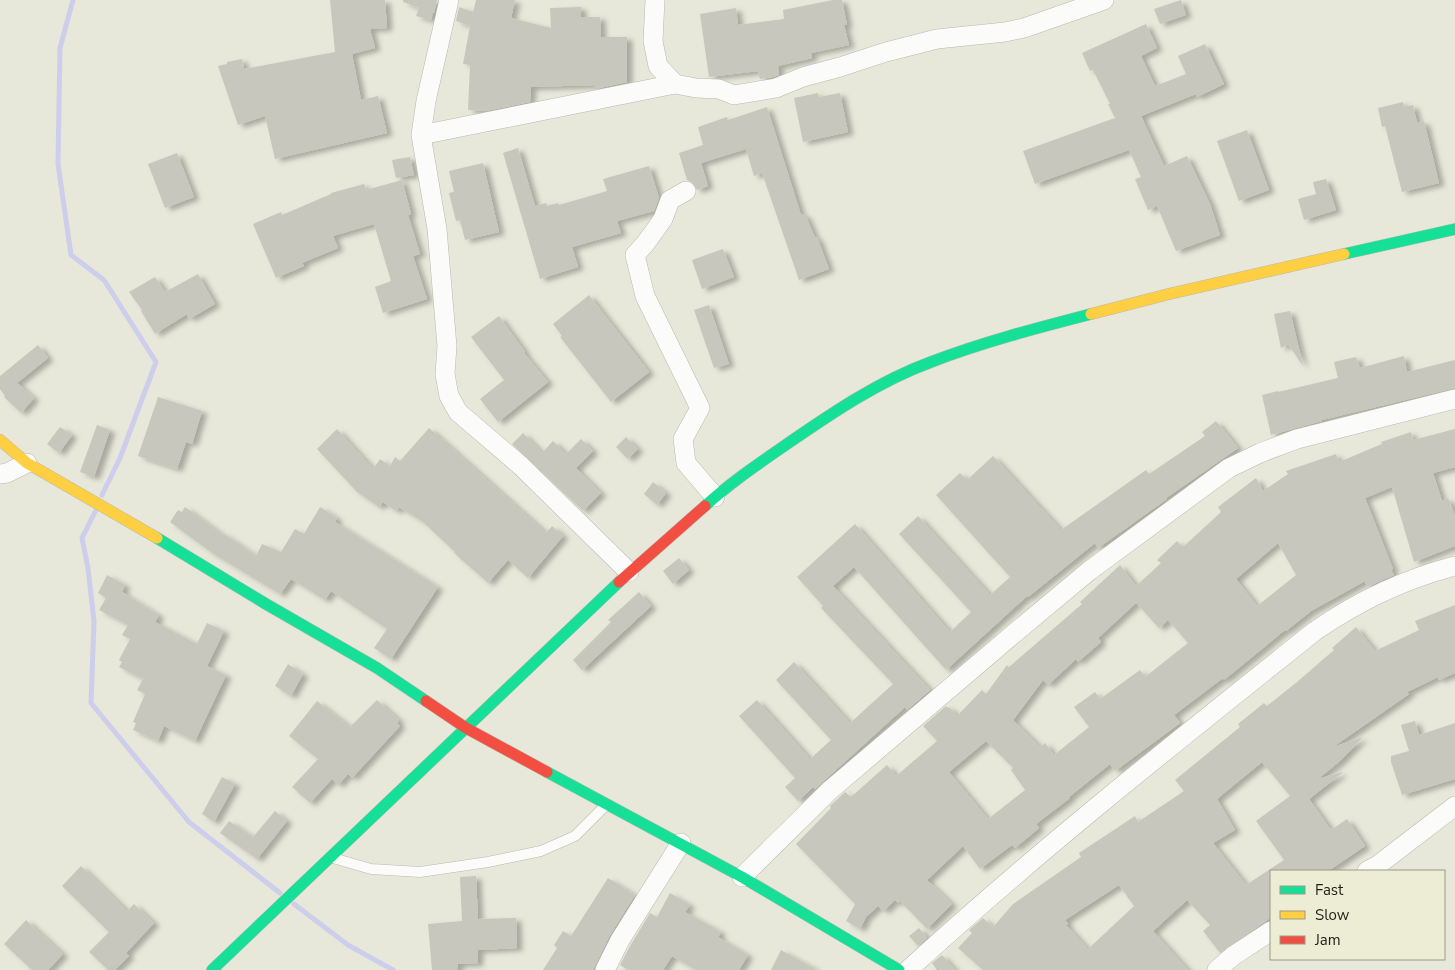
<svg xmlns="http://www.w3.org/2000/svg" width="1455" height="970" font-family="'Nunito Sans',sans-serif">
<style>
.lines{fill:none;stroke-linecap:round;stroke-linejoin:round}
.stream{stroke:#cdceec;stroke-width:5}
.building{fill:#c8c7bd;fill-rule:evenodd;filter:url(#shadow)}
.lane-casing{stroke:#b9b9af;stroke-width:11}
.street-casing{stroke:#b9b9af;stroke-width:20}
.fast-casing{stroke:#b9b9af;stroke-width:12}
.slow-casing{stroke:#b9b9af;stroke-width:12}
.jam-casing{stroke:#b9b9af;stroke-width:12}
.lane{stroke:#fbfbf9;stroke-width:10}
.street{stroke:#fbfbf9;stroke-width:19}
.fast{stroke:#16e098;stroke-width:11}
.slow{stroke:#ffcf43;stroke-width:11}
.jam{stroke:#f24e42;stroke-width:11}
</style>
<defs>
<filter id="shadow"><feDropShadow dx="5.5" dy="3" stdDeviation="2.5" flood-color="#0004"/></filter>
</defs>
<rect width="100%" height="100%" fill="#e7e7da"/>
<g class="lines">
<path class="stream" d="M 73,0 L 60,48 L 58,164 L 71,255 L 104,280 L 156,362 L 120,458 L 102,495
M 96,510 L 82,538 L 88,568 L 94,621 L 91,703 L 189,822 L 280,893
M 294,904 L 348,945 L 393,970"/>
</g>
<path class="building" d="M 330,0 L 385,0 L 387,28 L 370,29 L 375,48 L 352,54 L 361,100 L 378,96 L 387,133 L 275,159 L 265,116 L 238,125 L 218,66 L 227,64 L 227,62 L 242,59 L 244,69 L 335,52 Z
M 403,0 L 437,0 L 434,13 L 433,13 L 431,20 L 416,16 L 419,8 L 403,2 Z
M 476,0 L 515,0 L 511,18 L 551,28 L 550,8 L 581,7 L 581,17 L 600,17 L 601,37 L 627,37 L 627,82 L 599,88 L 594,88 L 594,85 L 531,87 L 530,102 L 486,111 L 468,110 L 470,65 L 463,64 L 470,26 L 456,21 L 459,7 L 473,12 Z
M 833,0 L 842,0 L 847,25 L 844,25 L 849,45 L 811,53 L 812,58 L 778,66 L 779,75 L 773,77 L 760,79 L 758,71 L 709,77 L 700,14 L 736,8 L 738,25 L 784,19 L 783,10 Z
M 1181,0 L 1186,15 L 1160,24 L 1154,9 Z
M 1146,24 L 1157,48 L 1141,56 L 1155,86 L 1186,74 L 1178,56 L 1205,44 L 1224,84 L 1197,97 L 1196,94 L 1141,116 L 1164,166 L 1187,156 L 1210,204 L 1220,235 L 1176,251 L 1157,206 L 1148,210 L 1135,179 L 1141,177 L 1129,150 L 1035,184 L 1023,151 L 1115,118 L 1108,104 L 1110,104 L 1093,70 L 1090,71 L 1082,53 Z
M 818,93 L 819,97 L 840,93 L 848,132 L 803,142 L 794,98 Z
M 1403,102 L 1404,107 L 1413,105 L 1417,123 L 1424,121 L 1439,183 L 1402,192 L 1385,126 L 1382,127 L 1378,108 Z
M 767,107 L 801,215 L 805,214 L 815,238 L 817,237 L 829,269 L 799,280 L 762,173 L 754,176 L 746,149 L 701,163 L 708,186 L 697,190 L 692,182 L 687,180 L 679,153 L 703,145 L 698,127 L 727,117 L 728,120 Z
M 1247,130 L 1269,190 L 1239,201 L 1217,141 Z
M 518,148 L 535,206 L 546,203 L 547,206 L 558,203 L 559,205 L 607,191 L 603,179 L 649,166 L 659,198 L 654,211 L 617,221 L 621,233 L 572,247 L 578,267 L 540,279 L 503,153 Z
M 177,153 L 194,197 L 165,208 L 148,164 Z
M 410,157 L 414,175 L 396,178 L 392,160 Z
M 483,163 L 499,232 L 465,240 L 460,220 L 456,221 L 449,193 L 454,192 L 449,171 Z
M 1326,179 L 1336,210 L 1304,220 L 1298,199 L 1316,194 L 1313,182 Z
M 402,180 L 411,214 L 408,215 L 420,254 L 413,256 L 427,299 L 383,313 L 375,287 L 391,281 L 374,224 L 333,236 L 338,248 L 302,263 L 304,266 L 276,278 L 253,224 L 281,212 L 282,215 L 331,194 L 331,193 L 364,184 L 366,190 Z
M 723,249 L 734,277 L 702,289 L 692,260 Z
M 198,274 L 215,304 L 189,319 L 187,314 L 155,334 L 141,311 L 142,310 L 129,292 L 155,277 L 165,292 Z
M 589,295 L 649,372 L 611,402 L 560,337 L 562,336 L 553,324 Z
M 709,305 L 729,364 L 714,368 L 694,310 Z
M 1290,311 L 1303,366 L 1288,344 L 1281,348 L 1274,314 Z
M 499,316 L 525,352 L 524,353 L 548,382 L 498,422 L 480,399 L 504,380 L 471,337 Z
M 38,345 L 48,358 L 17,383 L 34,398 L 21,413 L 4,397 L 5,396 L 0,389 L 0,376 Z
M 1404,356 L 1407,372 L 1455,360 L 1455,388 L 1322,420 L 1322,421 L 1271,435 L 1262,395 L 1278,391 L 1278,392 L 1338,378 L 1334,362 L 1356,357 L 1360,368 Z
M 158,397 L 202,411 L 192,444 L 186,442 L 177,469 L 138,456 Z
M 1216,421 L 1238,448 L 1166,498 L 1167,499 L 1098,548 L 1095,543 L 1028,597 L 1027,596 L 946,670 L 854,567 L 833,586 L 930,690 L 907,710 L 905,707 L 815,789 L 813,787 L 798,801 L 785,787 L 795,778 L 739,716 L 757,700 L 810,759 L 831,740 L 776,680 L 794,662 L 850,723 L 893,684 L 821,608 L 823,606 L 797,577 L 855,524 L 950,632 L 971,612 L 899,534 L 918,516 L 990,595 L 1010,577 L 936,495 L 960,473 L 967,480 L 993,456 L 1061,530 L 1146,470 L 1149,474 L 1205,436 L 1202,432 Z
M 97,425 L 110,430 L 94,477 L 80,472 Z
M 60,427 L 72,435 L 59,453 L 47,444 Z
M 429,428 L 546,533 L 552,526 L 563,536 L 528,578 L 508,560 L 488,583 L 454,553 L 455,552 L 423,522 L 399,507 L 396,511 L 383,502 L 379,507 L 357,492 L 317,449 L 337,429 L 373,469 L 380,459 L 390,466 L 395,457 L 400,461 Z
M 1455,429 L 1455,467 L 1433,473 L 1442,501 L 1448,498 L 1455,515 L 1455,546 L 1414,562 L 1392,487 L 1365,498 L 1393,569 L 1391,570 L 1394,575 L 1367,587 L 1365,581 L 1311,611 L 1286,631 L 1285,630 L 1224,680 L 1223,678 L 1174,715 L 1180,723 L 1115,771 L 1110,764 L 1069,797 L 1070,798 L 1036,824 L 1039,828 L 1015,848 L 1012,845 L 980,869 L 963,846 L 927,880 L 952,904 L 927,929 L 900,901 L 898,903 L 895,900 L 884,911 L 878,906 L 866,917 L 860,929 L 846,921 L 855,904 L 796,844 L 831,808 L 830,806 L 845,792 L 851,797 L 887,765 L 896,776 L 937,741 L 923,726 L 946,706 L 948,708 L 949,707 L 957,716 L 982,690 L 986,694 L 1007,665 L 1009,667 L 1082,604 L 1080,602 L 1120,565 L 1136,586 L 1161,563 L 1157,560 L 1177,541 L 1183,547 L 1221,512 L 1218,507 L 1256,478 L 1263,491 L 1288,474 L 1286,471 L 1336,454 L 1339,462 L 1382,444 L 1381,442 L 1411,432 L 1413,440 ZM 1278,543 L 1296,575 L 1257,606 L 1236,579 ZM 1136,603 L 1159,628 L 1168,620 L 1188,643 L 1145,677 L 1140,670 L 1100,699 L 1095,692 L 1074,707 L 1089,727 L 1054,755 L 1045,743 L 1040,747 L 1013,720 L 1043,680 L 1048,685 L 1076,659 L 1078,662 L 1101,642 L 1098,638 ZM 986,741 L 1013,768 L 1011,770 L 1025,790 L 988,819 L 949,772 Z
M 523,433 L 542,453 L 553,441 L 566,454 L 581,439 L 593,451 L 576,468 L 601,493 L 583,511 L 512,444 Z
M 626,437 L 638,449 L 628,459 L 616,447 Z
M 653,482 L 666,493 L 657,505 L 644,494 Z
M 185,507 L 223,535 L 224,534 L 256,556 L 262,544 L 281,552 L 295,529 L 304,534 L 320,507 L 337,518 L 335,522 L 438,587 L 391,659 L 374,648 L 387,629 L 331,591 L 325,600 L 291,579 L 280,594 L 212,553 L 170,522 L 178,510 L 182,512 Z
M 679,558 L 689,570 L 673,584 L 663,571 Z
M 107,575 L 125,585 L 122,592 L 159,615 L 155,622 L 197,644 L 207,623 L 224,631 L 207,666 L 226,675 L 195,741 L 164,726 L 158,741 L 133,730 L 136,723 L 133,722 L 145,694 L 137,690 L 143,679 L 119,667 L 122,662 L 119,660 L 130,639 L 122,635 L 128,625 L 99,610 L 106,598 L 98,593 Z
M 639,592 L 651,606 L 582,670 L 573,660 L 611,622 L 608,620 Z
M 1455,605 L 1455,673 L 1439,680 L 1438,677 L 1407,692 L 1409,694 L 1333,747 L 1363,737 L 1340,761 L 1318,779 L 1342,772 L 1342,773 L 1309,799 L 1331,830 L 1347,819 L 1365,846 L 1328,871 L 1271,871 L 1271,917 L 1266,921 L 1220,953 L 1203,931 L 1210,925 L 1187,900 L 1153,931 L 1188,970 L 983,970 L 958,948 L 972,933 L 969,930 L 983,918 L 993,927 L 1013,904 L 1081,857 L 1079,853 L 1135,816 L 1138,822 L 1184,791 L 1175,780 L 1240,727 L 1238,724 L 1264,703 L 1267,706 L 1297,682 L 1334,650 L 1332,648 L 1356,627 L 1375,651 L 1419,630 L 1415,621 ZM 1262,762 L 1290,796 L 1256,821 L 1284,860 L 1246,885 L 1213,843 L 1235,830 L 1217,799 ZM 1119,885 L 1134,906 L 1088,949 L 1066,925 L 1068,924 L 1065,920 Z
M 288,664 L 303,674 L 291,696 L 275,686 Z
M 377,700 L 399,720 L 397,723 L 400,726 L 352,778 L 348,774 L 338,785 L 332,779 L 310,803 L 292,787 L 318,759 L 289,736 L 317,701 L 350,727 Z
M 1415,721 L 1419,735 L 1455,723 L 1455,779 L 1402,795 L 1391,762 L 1391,756 L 1409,751 L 1401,725 Z
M 222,777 L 235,784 L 214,822 L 202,814 Z
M 275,811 L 287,821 L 257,859 L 220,833 L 229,821 L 253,837 Z
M 81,866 L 127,911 L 134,904 L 154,923 L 126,953 L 129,956 L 115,970 L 108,970 L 89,952 L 109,932 L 62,886 Z
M 476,876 L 478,919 L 516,918 L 517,948 L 478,950 L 478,963 L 458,964 L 458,970 L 432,970 L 428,924 L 462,921 L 460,877 Z
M 608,878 L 635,895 L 610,935 L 593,970 L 543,970 L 557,948 L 554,945 L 563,931 L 571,936 Z
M 670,893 L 690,905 L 685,912 L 721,932 L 718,937 L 748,955 L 739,970 L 696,970 L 672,956 L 663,970 L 628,970 L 620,965 L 630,946 L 650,913 L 657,917 Z
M 26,920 L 63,954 L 48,970 L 32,970 L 4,944 Z
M 919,928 L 927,938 L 918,946 L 909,936 Z
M 781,950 L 817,970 L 771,970 Z
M 942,955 L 955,970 L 937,970 L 932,963 Z"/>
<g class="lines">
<defs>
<path id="lane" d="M 333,858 L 371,869 L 420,872 L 488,862 L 541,851 L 575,836 L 607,804"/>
<path id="street" d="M 449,0 L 426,101 L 421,135 L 437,229 L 447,346 L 445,374 L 449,396 L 458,412 L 521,466 L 629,572
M 655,0 L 653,41 L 658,66 L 675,84
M 421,135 L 675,84 L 696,88 L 719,89 L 734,95 L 776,88 L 803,77 L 840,67 L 886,52 L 937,39 L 1005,32 L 1024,28 L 1104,0
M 686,191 L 670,200 L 663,219 L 645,244 L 635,255 L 645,296 L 700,408 L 683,439 L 686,463 L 715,497
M 0,474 L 7,473 L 27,463
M 1367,871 L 1378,865 L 1455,806
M 742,877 L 829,791 L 1017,631 L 1089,571 L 1229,468 L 1260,453 L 1297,439 L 1455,399
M 605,970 L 620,940 L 681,843
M 908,970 C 1038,851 1177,741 1315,631 C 1357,602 1405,579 1455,566
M 1217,970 L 1233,956 L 1271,931"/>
<path id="fast" d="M 1344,254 L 1455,229
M 705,506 C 730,483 758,464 787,444 C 832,413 879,381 931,362 C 983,342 1037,328 1091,314
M 157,538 L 266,604 L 377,668 L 426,701
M 547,772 L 742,877 L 899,970
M 212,970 L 619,582"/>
<path id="slow" d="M 1091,314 L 1169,294 L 1344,254
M 0,440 L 27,463 L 157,538"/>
<path id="jam" d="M 619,582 L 705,506
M 426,701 L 466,728 L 547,772"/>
</defs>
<use href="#lane" class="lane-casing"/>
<use href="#street" class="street-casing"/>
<use href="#fast" class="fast-casing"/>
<use href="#slow" class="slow-casing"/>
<use href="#jam" class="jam-casing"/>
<use href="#lane" class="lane"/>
<use href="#street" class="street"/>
<use href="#fast" class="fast"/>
<use href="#slow" class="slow"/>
<use href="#jam" class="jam"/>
</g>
<rect x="1270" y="870" width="175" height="90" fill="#edecd4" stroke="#9b9a88"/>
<rect x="1280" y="886" width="25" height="8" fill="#16e098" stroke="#9b9a88"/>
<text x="1315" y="895" font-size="15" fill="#1f1f16">Fast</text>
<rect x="1280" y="911" width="25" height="8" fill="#ffcf43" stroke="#9b9a88"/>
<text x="1315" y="920" font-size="15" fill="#1f1f16">Slow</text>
<rect x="1280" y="936" width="25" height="8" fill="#f24e42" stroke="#9b9a88"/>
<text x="1315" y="945" font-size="15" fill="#1f1f16">Jam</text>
</svg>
